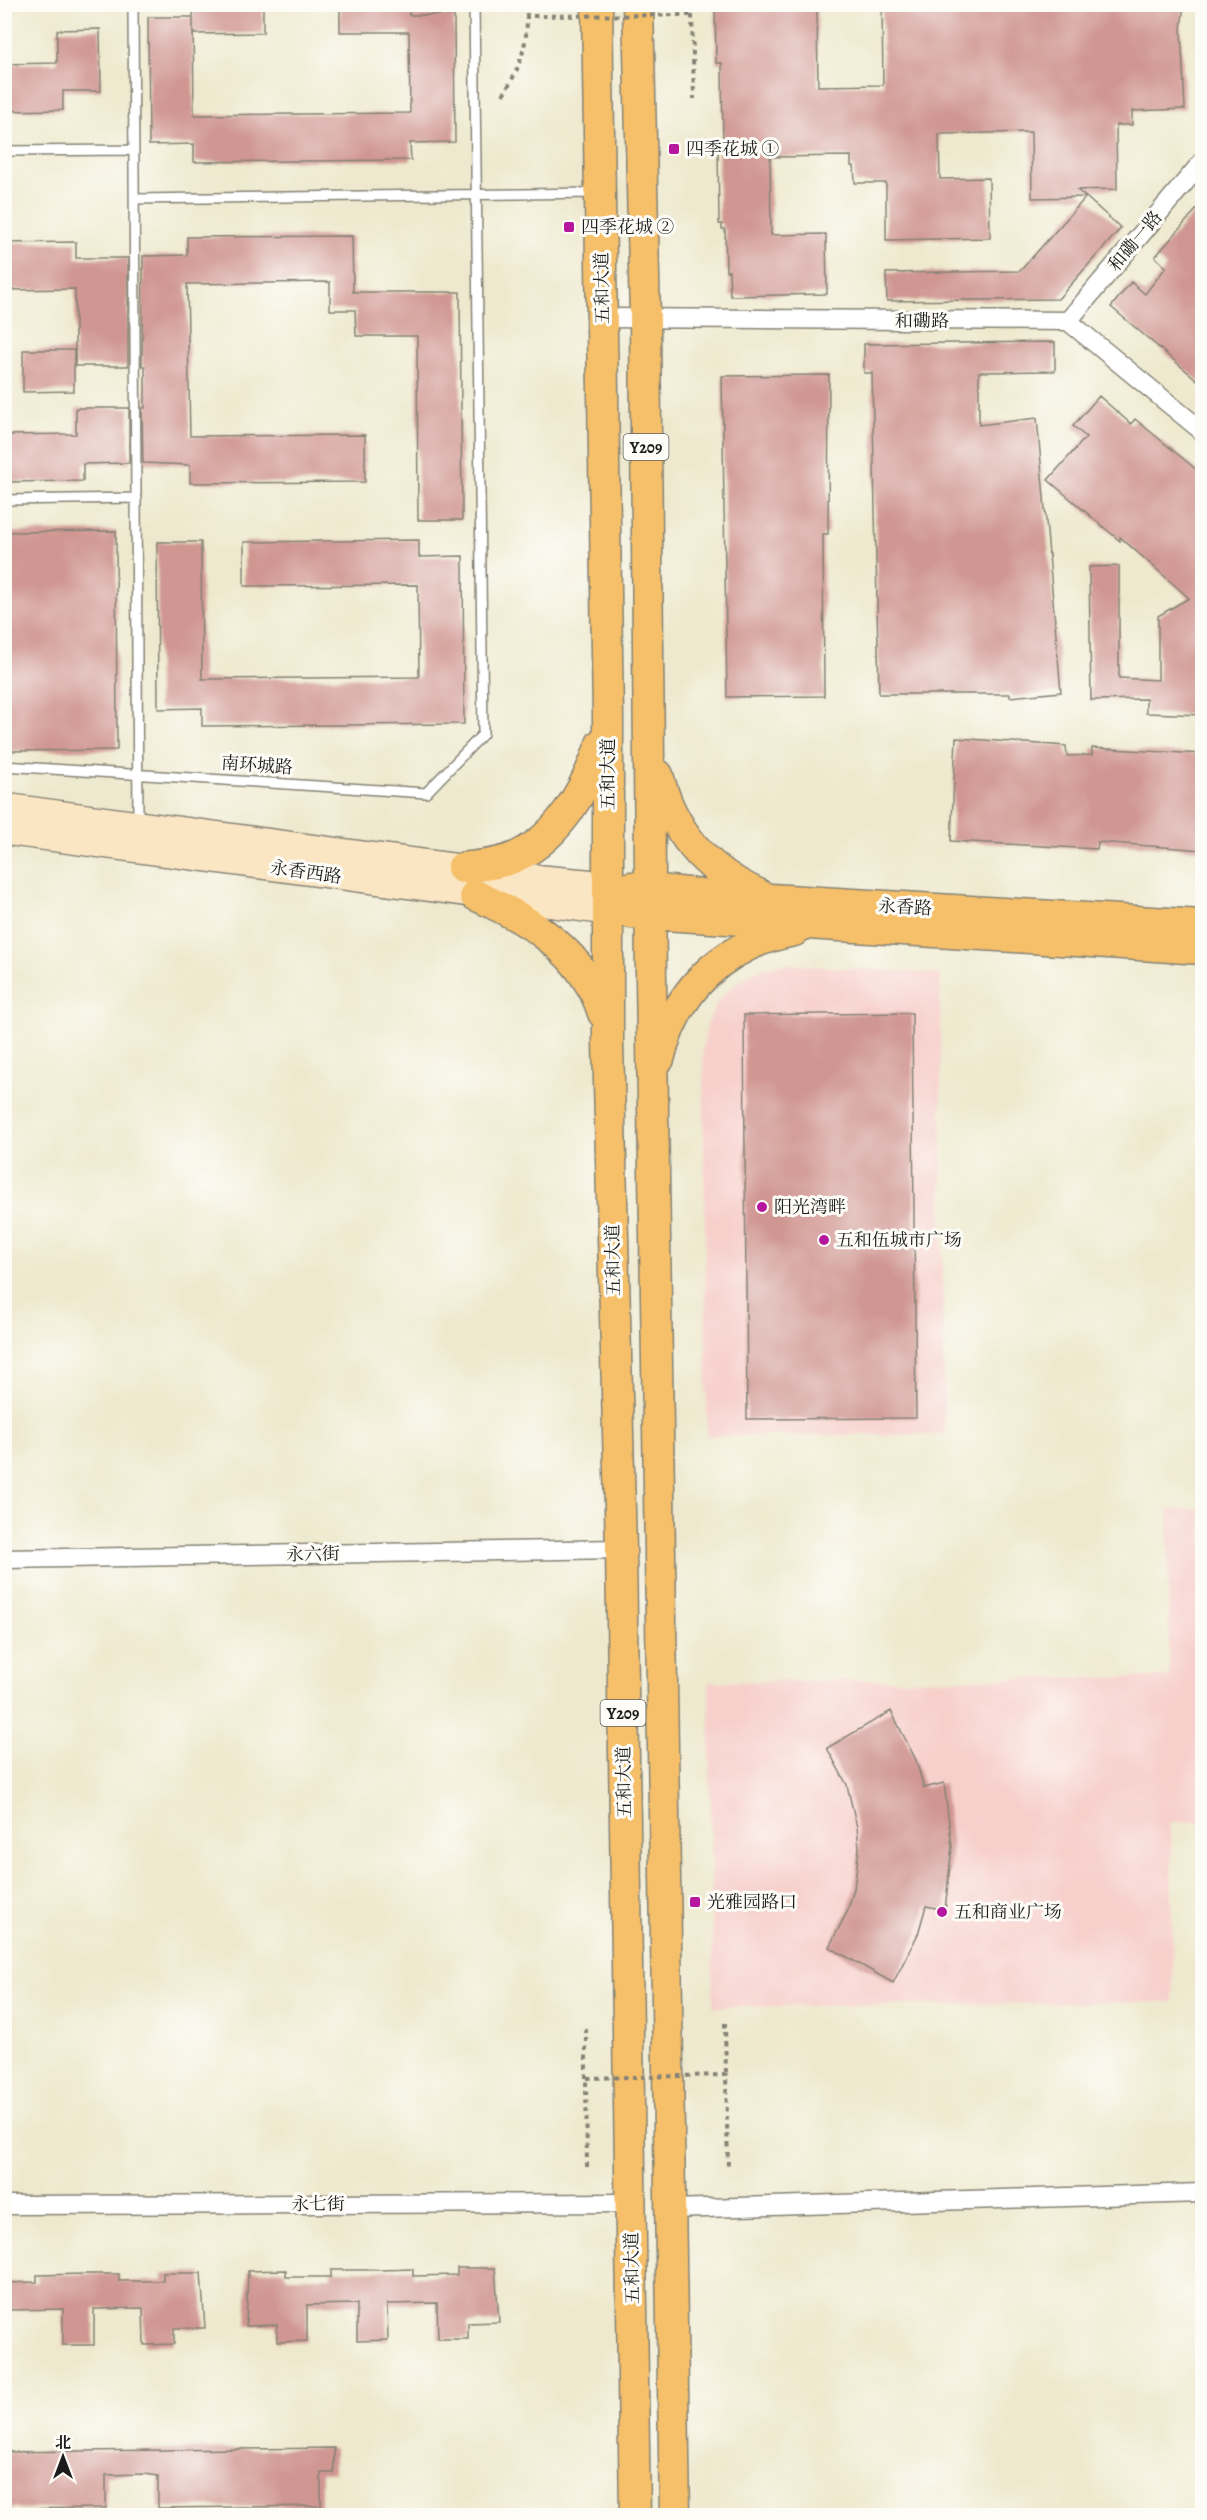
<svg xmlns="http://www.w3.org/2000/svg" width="1207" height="2520" font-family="Alegreya,'Noto Serif SC',serif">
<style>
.built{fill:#f7d0cc}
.building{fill:#d09692}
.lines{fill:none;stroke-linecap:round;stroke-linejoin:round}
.lane-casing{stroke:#858275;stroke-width:12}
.street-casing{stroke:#858275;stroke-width:21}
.secondary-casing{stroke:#858275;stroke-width:30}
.primary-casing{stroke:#858275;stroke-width:33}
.path{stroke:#858275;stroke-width:4;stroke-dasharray:4.5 4.5;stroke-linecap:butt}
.lane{stroke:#fff;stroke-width:9}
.street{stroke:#fff;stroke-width:18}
.secondary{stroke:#fbe6c4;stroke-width:27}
.primary{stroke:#f6c06b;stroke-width:30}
.path-bridge{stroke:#858275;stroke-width:4;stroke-dasharray:4.5 4.5;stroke-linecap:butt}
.poi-dot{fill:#b5179e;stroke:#fdfcf7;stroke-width:2}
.labels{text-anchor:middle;stroke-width:6;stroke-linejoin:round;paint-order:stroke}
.shield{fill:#fdfcf7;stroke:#605f5e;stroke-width:1.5}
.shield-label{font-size:16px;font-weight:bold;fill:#1c1c1c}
.poi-label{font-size:18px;fill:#1c1c1c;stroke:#fdfcf7;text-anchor:start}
.street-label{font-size:18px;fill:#1c1c1c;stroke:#fdfcf7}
</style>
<rect width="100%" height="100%" fill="#fdfcf7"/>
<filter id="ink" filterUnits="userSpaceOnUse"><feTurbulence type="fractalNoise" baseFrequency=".0167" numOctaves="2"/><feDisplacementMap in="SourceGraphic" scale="12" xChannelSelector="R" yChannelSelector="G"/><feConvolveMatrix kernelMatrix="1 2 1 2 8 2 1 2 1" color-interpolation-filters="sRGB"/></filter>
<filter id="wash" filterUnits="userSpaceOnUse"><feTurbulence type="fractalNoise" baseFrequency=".008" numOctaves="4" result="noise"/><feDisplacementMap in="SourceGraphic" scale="24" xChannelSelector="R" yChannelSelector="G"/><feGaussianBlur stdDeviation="1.35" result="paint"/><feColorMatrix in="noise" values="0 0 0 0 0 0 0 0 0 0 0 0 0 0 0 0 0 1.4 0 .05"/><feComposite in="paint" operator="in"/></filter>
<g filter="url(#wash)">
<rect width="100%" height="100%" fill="#eee9ce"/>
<path class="built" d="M 781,964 L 940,974 L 944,1434 L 707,1436 L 703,1046 L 708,1022 L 719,1000 L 736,983 L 757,970 Z
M 1202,1509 L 1202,1822 L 1171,1822 L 1173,2002 L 713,2007 L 709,1682 L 1169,1677 L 1168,1510 Z"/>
<g id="blocks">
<path class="building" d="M 193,4 L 263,4 L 263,33 L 193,34 Z
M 340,4 L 409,4 L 409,15 L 454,15 L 455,142 L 410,143 L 411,160 L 194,162 L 194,144 L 149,145 L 148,17 L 193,17 L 194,115 L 410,113 L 409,32 L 340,32 Z
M 715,4 L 758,4 L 758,8 L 817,8 L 818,86 L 883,85 L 882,4 L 1184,4 L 1181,29 L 1185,109 L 1132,111 L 1132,125 L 1116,125 L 1117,189 L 1077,190 L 1086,197 L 1032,198 L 1031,132 L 939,134 L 940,179 L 989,178 L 990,238 L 886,240 L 886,183 L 855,183 L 854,166 L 851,166 L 851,156 L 770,157 L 771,235 L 826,234 L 827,294 L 730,296 L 729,271 L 726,271 L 725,229 L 722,229 L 722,224 L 719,224 L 718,148 L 723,146 L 722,63 L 716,63 Z
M 100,29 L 101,91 L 63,91 L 63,110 L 4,111 L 4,64 L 57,63 L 57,30 Z
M 1086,197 L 1121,228 L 1058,299 L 887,301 L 886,273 L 1020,271 Z
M 1203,202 L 1203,385 L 1111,307 L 1131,282 L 1145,294 L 1166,267 L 1155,257 Z
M 352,236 L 353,292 L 460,292 L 462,520 L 418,520 L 417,336 L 356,336 L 355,310 L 330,310 L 330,282 L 187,284 L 190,436 L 365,435 L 365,482 L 190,483 L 190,465 L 143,463 L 142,408 L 145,408 L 145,366 L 142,366 L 143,256 L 187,255 L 187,237 Z
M 76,242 L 76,258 L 128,258 L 128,366 L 75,366 L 75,289 L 4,290 L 4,243 Z
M 1055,342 L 1055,371 L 979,372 L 979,425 L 1037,418 L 1061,692 L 1010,697 L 1010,694 L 879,694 L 872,373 L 864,373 L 864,344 Z
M 23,350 L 74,350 L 74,391 L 23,392 Z
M 829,375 L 828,534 L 823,534 L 824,696 L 727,697 L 722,376 Z
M 1099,396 L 1131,424 L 1135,419 L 1203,475 L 1203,715 L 1146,713 L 1146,699 L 1091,700 L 1089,567 L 1119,566 L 1119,678 L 1158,680 L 1158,616 L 1189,598 L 1120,537 L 1120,541 L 1048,480 L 1086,437 L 1073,426 Z
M 76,408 L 129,408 L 129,463 L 83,464 L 83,481 L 4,482 L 4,435 L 76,434 Z
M 116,531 L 117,750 L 4,751 L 4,532 Z
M 419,540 L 419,557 L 463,556 L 464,724 L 202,726 L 202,708 L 158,709 L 157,542 L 201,542 L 202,679 L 419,677 L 418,585 L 244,586 L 244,542 Z
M 956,738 L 1066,746 L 1067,756 L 1092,755 L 1092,748 L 1203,754 L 1203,850 L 1098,842 L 1097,849 L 951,841 Z
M 912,1013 L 916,1418 L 747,1419 L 744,1015 Z
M 891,1711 L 916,1760 L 924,1788 L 944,1783 L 952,1847 L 945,1910 L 926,1906 L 918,1934 L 893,1983 L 829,1947 L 848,1910 L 854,1889 L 859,1848 L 857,1827 L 847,1785 L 827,1748 Z
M 457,2268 L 495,2268 L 499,2322 L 468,2323 L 468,2339 L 438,2339 L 437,2303 L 387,2304 L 388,2340 L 357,2341 L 357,2304 L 307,2305 L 307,2341 L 277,2342 L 277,2325 L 246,2326 L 248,2271 L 286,2270 L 286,2277 L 331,2277 L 331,2270 L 381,2270 L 413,2269 L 413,2276 L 457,2275 Z
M 163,2273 L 201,2273 L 205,2328 L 174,2328 L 174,2344 L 144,2345 L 143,2308 L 94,2309 L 94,2345 L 63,2345 L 63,2309 L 4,2310 L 4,2283 L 37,2282 L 37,2275 L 87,2274 L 119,2274 L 119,2281 L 163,2281 Z
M 334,2448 L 334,2473 L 321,2473 L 321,2506 L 158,2508 L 158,2476 L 145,2474 L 106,2475 L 106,2508 L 4,2509 L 4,2452 Z"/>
</g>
</g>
<g filter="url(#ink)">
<use href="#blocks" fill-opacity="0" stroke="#858275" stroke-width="1.5"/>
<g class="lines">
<defs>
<path id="lane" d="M 133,4 L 138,821
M 4,151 L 134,150
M 134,199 L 595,193
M 4,500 L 137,498
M 4,766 L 426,793 L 483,734 L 474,4"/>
<path id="street" d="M 602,318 L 1068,321 L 1202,431
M 1068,321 L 1202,162
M 4,1559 L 621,1549
M 4,2205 L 631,2203
M 672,2209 L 1202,2193"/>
<path id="secondary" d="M 4,807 L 542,879 L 607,885
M 4,831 L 607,911"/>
<path id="primary" d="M 597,4 L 608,717 L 608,1042 L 621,1549 L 635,2516
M 638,4 L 645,320 L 651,979 L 675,2516
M 658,775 C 672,831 705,870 758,894
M 462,868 C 478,866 493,865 508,860 C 556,843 586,790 601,744
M 631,887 L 707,895 L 1202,925
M 475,895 C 530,920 584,952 603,1013
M 631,913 L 1202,949
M 659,1059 C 676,990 723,944 794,931"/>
</defs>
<use href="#lane" class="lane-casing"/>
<use href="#street" class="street-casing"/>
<use href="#secondary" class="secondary-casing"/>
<use href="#primary" class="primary-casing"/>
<path class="path" d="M 692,15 L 694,99
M 503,95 C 520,68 527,47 527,16
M 725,2023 L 726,2075
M 586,2078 L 586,2028"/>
<use href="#lane" class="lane"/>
<use href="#street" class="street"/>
<use href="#secondary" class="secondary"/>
<use href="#primary" class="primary"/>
<path class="path-bridge" d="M 526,4 L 527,16 L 692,15 L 692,4
M 587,2167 L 586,2078 L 726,2075 L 728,2167"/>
</g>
</g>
<g class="poi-dot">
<rect x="668" y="143" width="12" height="12" rx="3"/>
<rect x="563" y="221" width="12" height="12" rx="3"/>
<circle cx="762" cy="1207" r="6"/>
<circle cx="824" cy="1240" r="6"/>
<rect x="689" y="1896" width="12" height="12" rx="3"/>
<circle cx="942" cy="1912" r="6"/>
</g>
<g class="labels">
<g class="shield">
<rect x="623.5" y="434" width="45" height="26" rx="4.5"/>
<rect x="600.5" y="1700" width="45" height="26" rx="4.5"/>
</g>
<g class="shield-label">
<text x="646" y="453">Y209</text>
<text x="623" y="1719">Y209</text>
</g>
<g class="poi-label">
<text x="686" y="155">四季花城 ①</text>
<text x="581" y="233">四季花城 ②</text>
<text x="774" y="1213">阳光湾畔</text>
<text x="836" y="1246">五和伍城市广场</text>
<text x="707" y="1908">光雅园路口</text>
<text x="954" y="1918">五和商业广场</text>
</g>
<g class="street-label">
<text transform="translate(1135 241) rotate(-50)" y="6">和磡一路</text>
<text transform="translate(602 288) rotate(-91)" y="6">五和大道</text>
<text x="922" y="327">和磡路</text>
<text transform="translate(257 765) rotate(4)" y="6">南环城路</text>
<text transform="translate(608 774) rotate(-90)" y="6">五和大道</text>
<text transform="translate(306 872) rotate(8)" y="6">永香西路</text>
<text transform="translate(905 907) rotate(3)" y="6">永香路</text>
<text transform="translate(613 1260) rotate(-91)" y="6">五和大道</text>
<text transform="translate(313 1554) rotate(-1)" y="6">永六街</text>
<text transform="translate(624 1782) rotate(-91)" y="6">五和大道</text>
<text x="318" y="2210">永七街</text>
<text transform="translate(632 2268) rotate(-91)" y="6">五和大道</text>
</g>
</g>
<rect width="1207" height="2520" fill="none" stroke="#fdfcf7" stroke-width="24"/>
<g transform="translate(63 2457)" stroke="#fdfcf7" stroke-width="4.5" paint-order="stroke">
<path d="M0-4.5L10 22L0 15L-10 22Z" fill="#1c1c1c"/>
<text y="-9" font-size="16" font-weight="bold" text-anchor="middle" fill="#1c1c1c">北</text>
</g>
</svg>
